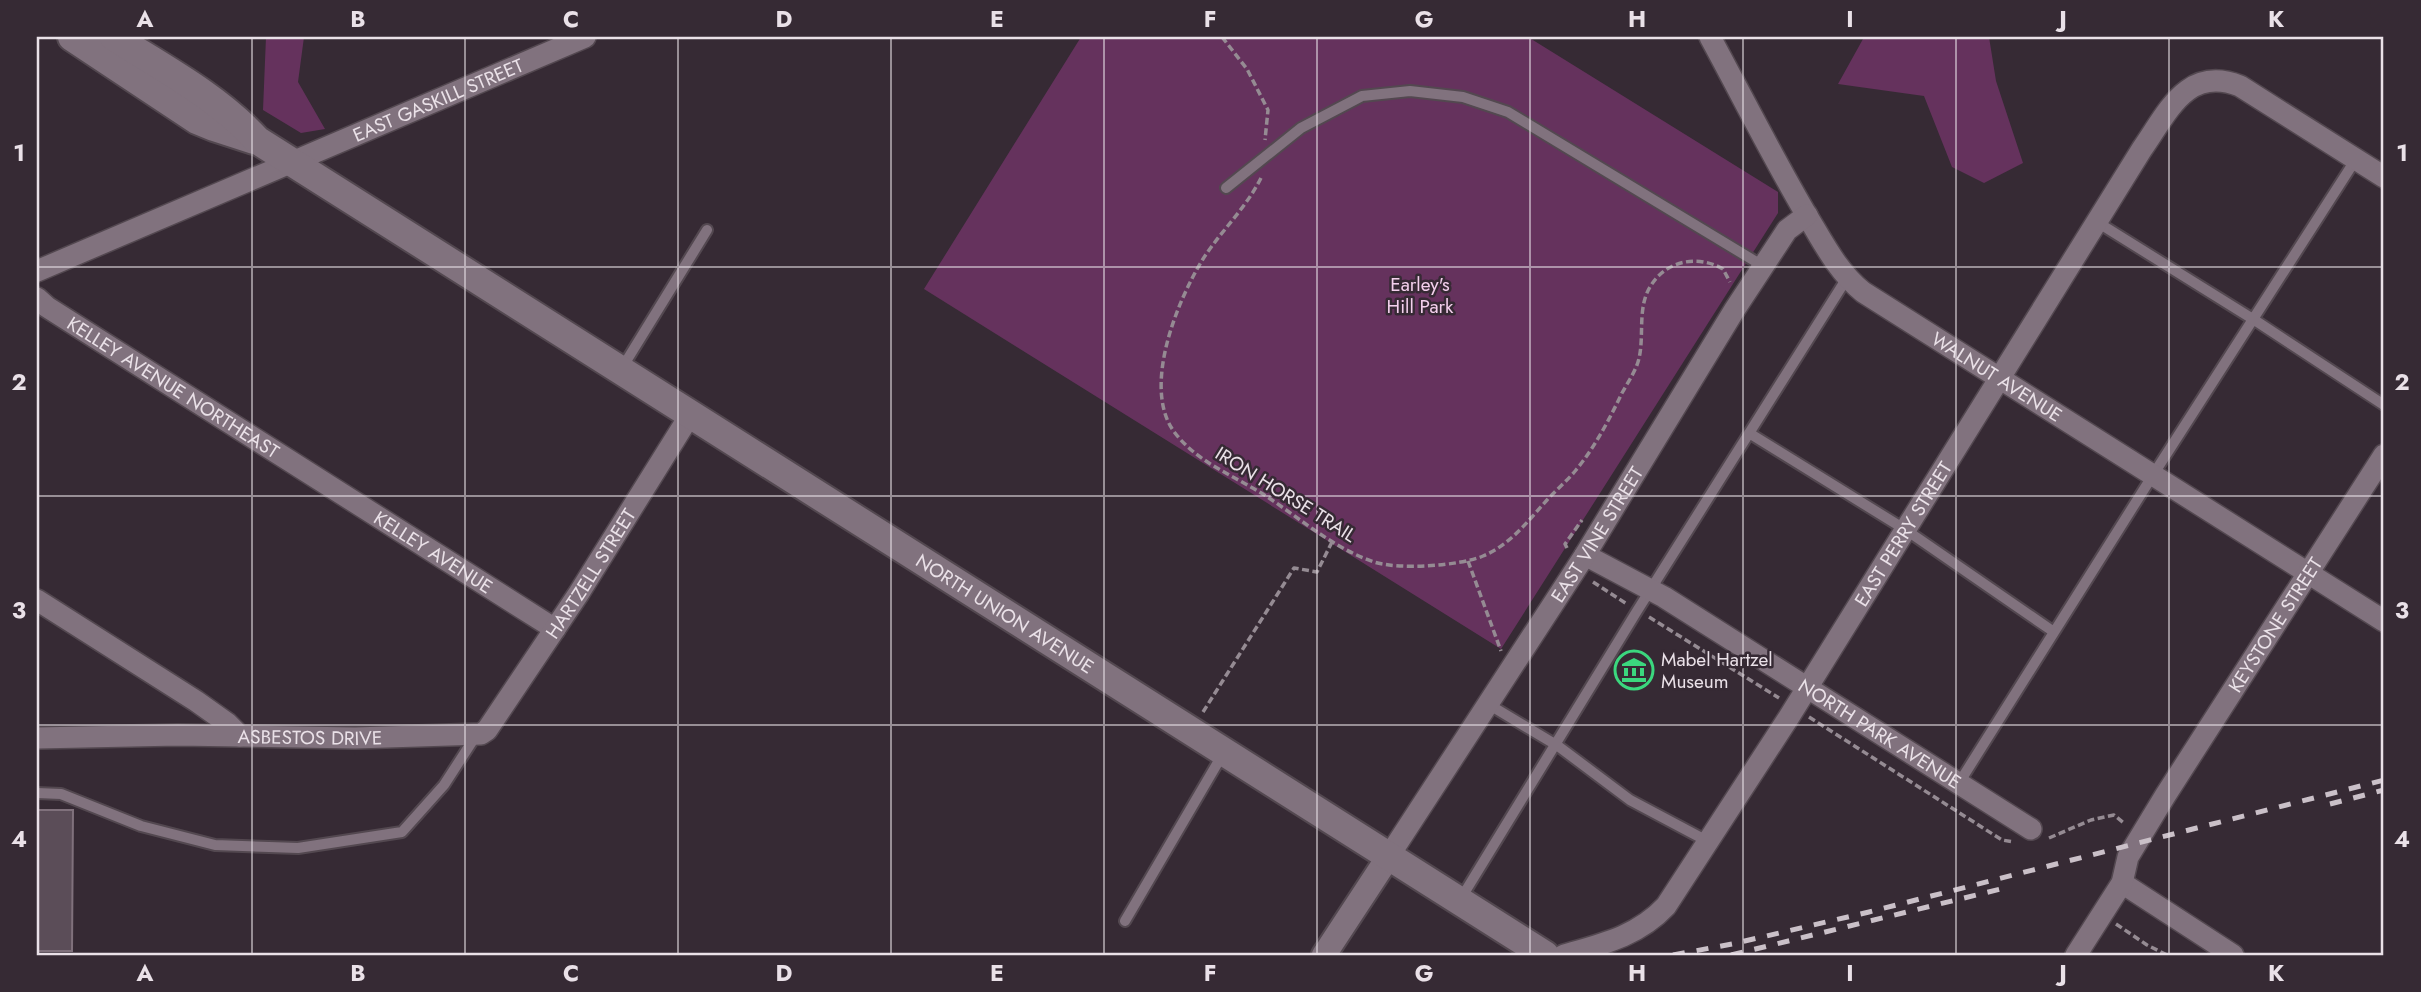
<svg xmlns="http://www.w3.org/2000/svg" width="2421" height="992" font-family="Jost,sans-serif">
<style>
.green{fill:#65325d}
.building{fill:#5b4d58;stroke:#80717c;stroke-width:2}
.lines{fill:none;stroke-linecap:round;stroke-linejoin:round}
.service-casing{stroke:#534850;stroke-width:14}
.minor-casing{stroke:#534850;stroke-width:24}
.tertiary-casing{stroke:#534850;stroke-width:28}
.secondary-casing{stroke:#534850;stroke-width:32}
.path{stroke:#958b93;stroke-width:3.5;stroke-dasharray:7 3.5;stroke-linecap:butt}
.service{stroke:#81727e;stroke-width:10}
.minor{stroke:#81727e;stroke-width:21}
.tertiary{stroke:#81727e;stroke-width:24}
.secondary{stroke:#81727e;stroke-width:28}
.rail{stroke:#cac0c8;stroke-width:5;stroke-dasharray:12 12;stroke-linecap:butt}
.grid{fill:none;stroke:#eae1e8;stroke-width:2;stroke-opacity:0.55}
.labels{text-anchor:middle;stroke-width:5;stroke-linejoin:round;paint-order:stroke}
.street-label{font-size:19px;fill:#eae1e8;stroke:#362a34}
.park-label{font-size:19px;fill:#f4d0ed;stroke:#362a34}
.poi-label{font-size:19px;fill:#eae1e8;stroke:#362a34;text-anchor:start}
.neatline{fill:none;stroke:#eae1e8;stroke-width:2.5}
.grid-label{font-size:23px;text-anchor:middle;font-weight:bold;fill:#eae1e8}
</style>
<rect width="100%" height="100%" fill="#362a34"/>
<path class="green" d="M 266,37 L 304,37 L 298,82 L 325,129 L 301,133 L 263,110 Z
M 1081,37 L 1528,37 L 1778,192 L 1778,213 L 1501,649 L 924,289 Z
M 1867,37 L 1989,37 L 1996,81 L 2023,163 L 1984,183 L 1952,167 L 1924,96 L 1838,84 L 1863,39 Z"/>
<path class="building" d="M 37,810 L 73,810 L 72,951 L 37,951 Z"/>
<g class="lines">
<defs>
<path id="service" d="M 1226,188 L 1301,128 L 1362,96 L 1410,91 L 1463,97 L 1508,112 L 1763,266
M 2097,222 L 2256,321 L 2384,405
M 622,368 L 707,230
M 1749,433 L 1906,530 L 2054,632
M 1488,704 L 1558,746 L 1630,800 L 1709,842
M 1959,783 L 2153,475 L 2356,159
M 37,793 L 61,794 L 141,826 L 215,845 L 298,848 L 402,832 L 444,785 L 477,734
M 1460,900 L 1637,611 L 1847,278
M 1125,921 L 1224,752"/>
<g id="minor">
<path id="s1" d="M 1710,37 C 1742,96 1772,156 1806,214 C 1823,242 1837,271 1863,292 L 2384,621"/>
<path id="s2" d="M 37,271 L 585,37"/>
<path id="s3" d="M 37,298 L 47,307 L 555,629"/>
<path id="s4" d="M 1585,555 L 1664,597 L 2031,829"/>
<path d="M 37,600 L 196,701 L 227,723 L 240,736"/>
<path id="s5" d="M 37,738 L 178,735 L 355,738 L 481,734 L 487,730 L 579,593 L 690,415"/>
<path id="s6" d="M 1389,856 L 1585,555 L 1735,309 L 1787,230 L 1807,215"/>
<path d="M 2122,883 L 2233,955"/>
<path id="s7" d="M 1564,955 C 1603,944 1638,936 1666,906 L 1789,717 L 2142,149 C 2168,112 2187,65 2240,86 L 2384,177"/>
<path id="s8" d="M 2076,955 L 2122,883 L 2128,857 L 2165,796 L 2384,455"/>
</g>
<path id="tertiary" d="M 1324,955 L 1389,856"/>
<g id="secondary">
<path d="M 72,37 L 197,120 L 214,127 L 254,140"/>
<path id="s9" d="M 114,37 C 163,68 218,97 257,140 L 1545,955"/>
</g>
</defs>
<use href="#service" class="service-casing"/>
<use href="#minor" class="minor-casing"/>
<use href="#tertiary" class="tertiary-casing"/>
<use href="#secondary" class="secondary-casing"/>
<path class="path" d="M 1222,37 L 1247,69 L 1268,110 L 1265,140
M 1261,178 C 1246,208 1221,231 1203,259 C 1177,301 1141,389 1175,433 C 1198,463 1235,476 1266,496 C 1301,519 1333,548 1374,562 C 1399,570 1459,566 1483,556 C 1510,545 1528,521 1547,500 C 1556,490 1567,481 1576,470 C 1595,447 1609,420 1622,393 C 1627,384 1633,375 1637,365 C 1646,341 1636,310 1650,287 C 1665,261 1697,254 1723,269 L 1730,282
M 1567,548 L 1565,544 L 1582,520
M 1468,561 L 1501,651
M 1593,582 L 1627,604
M 1649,617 L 1779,698
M 1203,712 L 1294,568 L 1317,572 L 1332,542
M 1809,717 L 2002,840 L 2014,842
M 2049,838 L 2091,820 L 2114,815 L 2125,824
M 2116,924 L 2147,945 L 2167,955"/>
<use href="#service" class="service"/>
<use href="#minor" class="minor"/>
<use href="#tertiary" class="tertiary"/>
<use href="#secondary" class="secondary"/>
<path class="rail" d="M 2330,804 L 2384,790
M 1673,955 L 1732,944 L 1869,912 L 2384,780
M 1731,955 L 2005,888"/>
</g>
<path class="grid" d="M 252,37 L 252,955M 465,37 L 465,955M 678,37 L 678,955M 891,37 L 891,955M 1104,37 L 1104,955M 1317,37 L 1317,955M 1530,37 L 1530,955M 1743,37 L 1743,955M 1956,37 L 1956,955M 2169,37 L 2169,955M 37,267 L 2384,267M 37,496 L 2384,496M 37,725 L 2384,725"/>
<defs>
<symbol id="museum-ring" viewBox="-11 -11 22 22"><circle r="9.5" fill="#362a34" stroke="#3bd77e" stroke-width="1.5"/><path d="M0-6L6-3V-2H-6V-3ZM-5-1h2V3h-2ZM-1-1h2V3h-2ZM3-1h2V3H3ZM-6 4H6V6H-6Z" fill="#3bd77e"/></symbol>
</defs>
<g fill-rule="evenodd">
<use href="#museum-ring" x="1612" y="648" width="44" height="44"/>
</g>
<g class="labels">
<g class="street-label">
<text dy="7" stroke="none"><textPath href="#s2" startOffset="436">EAST GASKILL STREET</textPath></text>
<text dy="7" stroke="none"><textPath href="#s1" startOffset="457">WALNUT AVENUE</textPath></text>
<text dy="7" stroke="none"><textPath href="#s3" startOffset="163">KELLEY AVENUE NORTHEAST</textPath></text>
<text transform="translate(1286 494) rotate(32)" y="7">IRON HORSE TRAIL</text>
<text dy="7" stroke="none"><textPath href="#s6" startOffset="383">EAST VINE STREET</textPath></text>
<text dy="7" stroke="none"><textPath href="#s7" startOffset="556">EAST PERRY STREET</textPath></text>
<text dy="7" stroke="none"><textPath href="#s3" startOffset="471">KELLEY AVENUE</textPath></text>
<text dy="7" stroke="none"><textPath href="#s5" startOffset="639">HARTZELL STREET</textPath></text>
<text dy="7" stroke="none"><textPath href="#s9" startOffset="1062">NORTH UNION AVENUE</textPath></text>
<text dy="7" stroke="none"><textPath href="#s8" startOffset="387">KEYSTONE STREET</textPath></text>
<text dy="7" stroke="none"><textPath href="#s4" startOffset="345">NORTH PARK AVENUE</textPath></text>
<text dy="7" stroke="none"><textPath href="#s5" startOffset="273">ASBESTOS DRIVE</textPath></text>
</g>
<g class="park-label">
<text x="1420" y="291">Earley's<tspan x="1420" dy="22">Hill Park</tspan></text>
</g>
<g class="poi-label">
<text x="1661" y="666">Mabel Hartzel<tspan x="1661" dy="22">Museum</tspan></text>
</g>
</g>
<rect width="2421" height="992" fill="none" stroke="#362a34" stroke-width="77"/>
<rect x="38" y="38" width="2344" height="916" class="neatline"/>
<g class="grid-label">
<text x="145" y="27">A</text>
<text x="358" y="27">B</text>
<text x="571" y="27">C</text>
<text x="784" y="27">D</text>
<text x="997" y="27">E</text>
<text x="1210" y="27">F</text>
<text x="1424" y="27">G</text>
<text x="1637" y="27">H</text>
<text x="1850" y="27">I</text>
<text x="2063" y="27">J</text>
<text x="2276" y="27">K</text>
<text x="19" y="161">1</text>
<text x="2402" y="161">1</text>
<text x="19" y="390">2</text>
<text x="2402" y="390">2</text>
<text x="19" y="618">3</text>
<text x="2402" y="618">3</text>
<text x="19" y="847">4</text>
<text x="2402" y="847">4</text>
<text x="145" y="981">A</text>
<text x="358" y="981">B</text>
<text x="571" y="981">C</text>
<text x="784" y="981">D</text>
<text x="997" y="981">E</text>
<text x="1210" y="981">F</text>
<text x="1424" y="981">G</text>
<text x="1637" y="981">H</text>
<text x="1850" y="981">I</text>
<text x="2063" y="981">J</text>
<text x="2276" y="981">K</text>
</g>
</svg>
